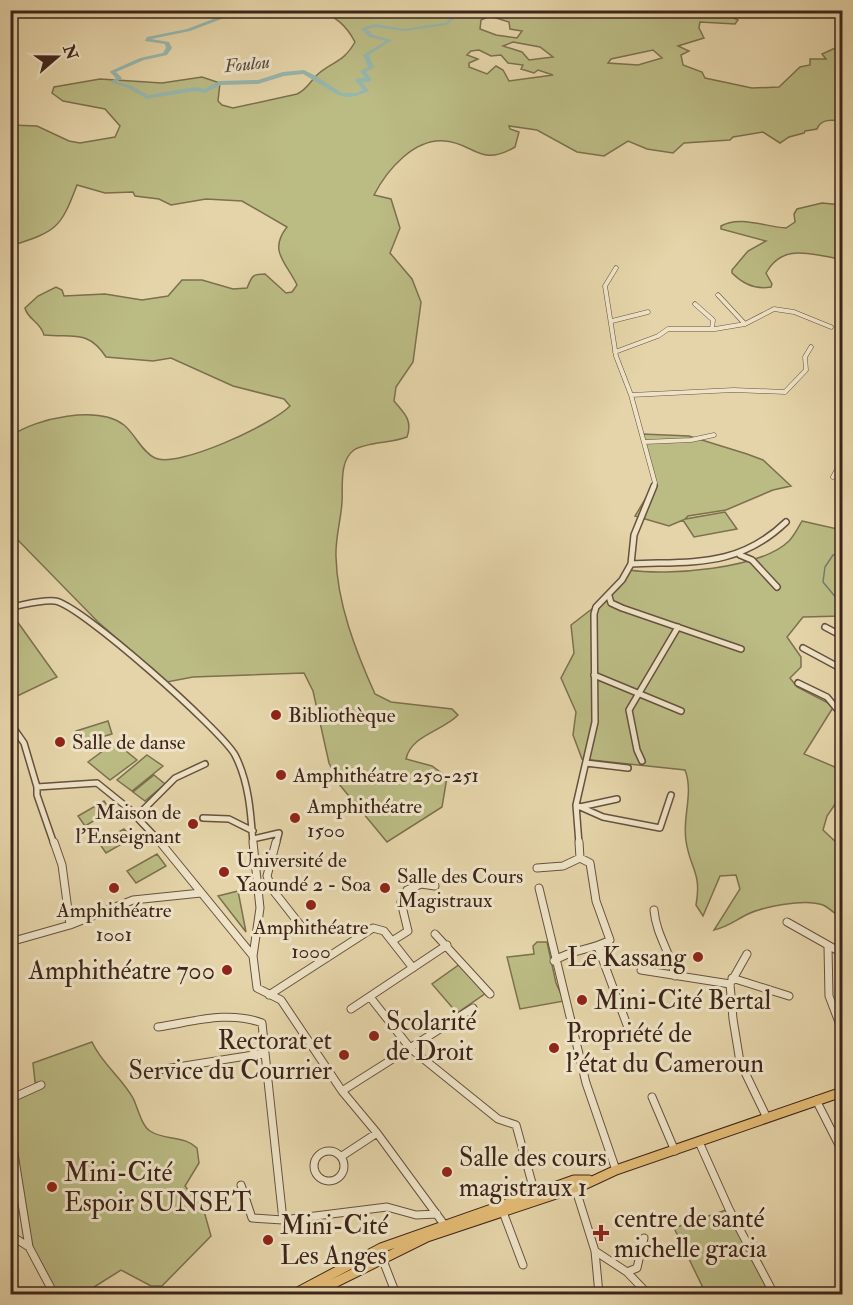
<svg xmlns="http://www.w3.org/2000/svg" width="853" height="1305" font-family="'IM FELL Double Pica',serif">
<style>
.green{fill:#bbbb84;stroke:#7c704f;stroke-width:1.5;fill-rule:evenodd}
.lines{fill:none;stroke-linecap:round;stroke-linejoin:round}
.stream{stroke:#737d73;stroke-width:1.5}
.river{fill:#96b7ae;fill-rule:evenodd}
.minor-far2-casing{stroke:#68513e;stroke-width:5}
.minor-far1-casing{stroke:#68513e;stroke-width:8}
.minor-casing{stroke:#68513e;stroke-width:9}
.major-casing{stroke:#3e251a;stroke-width:11}
.minor-far2{stroke:#eee3c7;stroke-width:4}
.minor-far1{stroke:#eee3c7;stroke-width:5}
.minor{stroke:#eee3c7;stroke-width:7}
.major{stroke:#e2ba74;stroke-width:9}
.poi-dot{fill:#8f2418;stroke:#eee3c7;stroke-width:2}
.labels{text-anchor:middle;stroke-width:6;stroke-linejoin:round;paint-order:stroke}
.far-water-label{font-size:18px;font-style:italic;fill:#544a3f;stroke:#eee3c7}
.poi-label{font-size:21px;fill:#3e251a;stroke:#eee3c7;text-anchor:start}
.near-poi-label{font-size:26px;fill:#3e251a;stroke:#eee3c7;text-anchor:start}
</style>
<rect width="100%" height="100%" fill="#e5d4a9"/>
<filter id="stains"><feTurbulence type="fractalNoise" baseFrequency=".00333" numOctaves="4"/><feColorMatrix values="0 0 0 0 .2 0 0 0 0 .09 0 0 0 0 .02 0 0 0 .5 -.17"/></filter>
<radialGradient id="worn" r=".72"><stop offset=".6" stop-color="#630" stop-opacity="0"/><stop offset="1" stop-color="#630" stop-opacity=".3"/></radialGradient>
<path class="green" d="M 316,11 L 733,11 L 728,15 L 738,20 L 735,24 L 700,22 L 699,28 L 704,38 L 678,46 L 689,51 L 681,55 L 683,65 L 702,72 L 705,78 L 752,88 L 779,87 L 800,67 L 810,65 L 810,59 L 826,59 L 822,54 L 842,45 L 842,121 C 833,120 821,118 817,129 L 805,131 L 804,133 L 789,137 L 780,143 L 763,132 L 733,137 L 730,140 L 684,143 L 673,153 L 647,149 L 628,141 L 604,156 L 577,152 L 537,130 L 509,126 L 510,129 L 519,132 L 515,147 C 480,168 474,143 445,141 C 414,138 387,170 374,195 L 391,199 L 400,228 L 390,253 L 412,279 L 421,302 L 413,362 L 396,387 L 394,401 C 404,413 413,420 407,437 C 393,443 365,442 354,450 C 339,461 343,486 342,502 C 341,520 335,539 336,557 C 337,603 356,652 375,694 L 391,702 L 452,709 L 458,715 C 443,731 411,735 406,759 L 432,766 L 447,777 L 442,807 L 387,842 L 339,784 L 329,763 L 313,691 L 304,673 L 193,677 L 167,682 L 98,622 L 11,533 L 11,436 C 36,418 98,405 124,425 C 135,434 142,452 155,458 C 177,469 273,424 290,406 L 284,399 L 233,386 L 171,358 L 153,361 L 106,357 C 88,329 72,338 44,335 C 41,322 27,319 25,308 L 38,296 L 56,287 L 62,290 L 64,296 L 105,294 L 142,300 L 168,296 L 182,280 L 202,280 L 233,289 L 247,288 C 252,277 251,274 265,274 L 286,293 L 292,292 L 297,285 C 286,262 268,251 287,227 L 242,201 L 206,199 L 171,205 L 159,199 L 135,196 L 133,192 L 105,193 L 77,185 C 60,230 56,231 11,246 L 11,125 L 37,126 L 69,141 L 80,143 L 115,137 L 120,126 L 105,109 L 63,101 L 52,93 L 54,87 L 100,79 L 162,83 L 202,77 L 220,83 L 218,101 L 222,105 L 233,108 L 297,94 C 308,89 310,81 318,74 C 333,61 343,63 355,42 C 346,25 335,15 316,11 ZM 490,16 L 509,22 L 510,29 L 522,31 L 517,38 L 496,35 L 480,29 L 481,20 ZM 513,42 L 540,47 L 553,57 L 529,60 L 522,52 L 503,46 ZM 479,50 L 491,56 L 501,55 L 508,63 L 523,65 L 521,69 L 534,73 L 538,70 L 553,75 L 509,81 L 503,70 L 496,66 L 487,74 L 469,67 L 469,63 L 478,59 L 467,55 L 471,51 ZM 653,50 L 662,58 L 638,65 L 608,63 L 611,59 Z
M 822,203 L 842,205 L 842,259 C 813,256 784,241 766,273 L 772,284 L 771,287 C 756,290 743,284 732,273 L 732,270 L 748,251 L 766,241 L 721,229 L 721,226 C 739,215 766,227 786,228 L 795,222 L 794,214 L 797,209 Z
M 642,434 L 689,436 L 747,454 L 763,460 L 791,486 L 773,490 L 726,510 L 688,516 L 685,519 L 725,512 L 737,529 L 694,537 L 683,520 L 669,526 L 635,516 L 655,483 Z
M 802,521 L 842,530 L 842,580 L 836,583 L 838,596 L 842,599 L 842,616 L 803,617 L 787,637 L 801,657 L 801,667 L 790,678 L 797,687 L 834,706 L 804,754 L 842,770 L 842,794 L 827,816 L 823,830 L 838,844 L 842,843 L 842,919 C 836,914 829,908 823,905 C 805,898 760,907 744,916 C 733,922 727,927 714,930 L 740,889 L 736,875 L 720,876 L 703,916 L 696,905 C 702,872 690,869 686,841 C 682,817 694,793 685,770 L 582,759 L 573,735 L 576,712 L 561,678 L 574,653 L 571,625 L 619,588 L 629,570 C 668,576 760,569 789,541 C 794,536 798,528 802,521 Z
M 14,617 L 57,677 L 11,699 L 10,619 Z
M 108,721 L 112,734 L 80,743 L 76,731 Z
M 115,742 L 137,760 L 110,780 L 88,762 Z
M 147,755 L 163,766 L 132,791 L 117,780 Z
M 154,775 L 165,784 L 145,801 L 133,792 Z
M 104,801 L 111,811 L 85,826 L 78,816 Z
M 124,829 L 132,838 L 106,853 L 99,843 Z
M 157,854 L 166,866 L 136,883 L 127,871 Z
M 238,891 L 246,932 L 218,896 Z
M 537,942 L 547,942 L 556,983 L 564,1001 L 520,1009 L 507,957 L 534,954 L 533,946 Z
M 460,964 L 486,993 L 457,1013 L 432,984 Z
M 92,1042 C 102,1064 121,1077 133,1098 C 138,1108 141,1125 150,1131 C 165,1141 184,1135 197,1148 L 199,1163 L 185,1186 L 204,1211 L 211,1236 L 162,1286 L 151,1286 L 121,1270 L 83,1294 L 54,1294 L 31,1251 L 11,1129 L 10,1099 L 40,1084 L 35,1082 L 33,1063 Z
M 729,1209 L 774,1294 L 706,1294 L 674,1228 Z"/>
<g class="lines">
<path class="stream" d="M 842,553 L 833,555 L 825,567 L 823,582 L 842,605"/>
<path class="river" d="M 237,10 L 245,10 L 190,31 L 151,39 L 169,42 L 172,48 L 167,55 L 144,60 L 116,72 L 122,78 L 117,82 L 132,86 L 148,95 L 195,87 L 204,89 L 220,81 L 258,80 L 283,72 L 304,70 L 314,75 L 342,93 L 356,93 L 363,90 L 355,80 L 358,78 L 365,78 L 360,71 L 368,67 L 363,55 L 386,41 L 369,37 L 362,30 L 362,28 L 375,24 L 404,29 L 445,23 L 453,16 L 454,10 L 458,10 L 457,17 L 446,25 L 404,31 L 375,27 L 367,29 L 373,35 L 392,40 L 369,55 L 374,68 L 366,72 L 372,80 L 369,82 L 362,82 L 369,91 L 356,96 L 348,97 L 338,95 L 303,74 L 284,76 L 258,84 L 221,85 L 205,93 L 195,91 L 147,99 L 128,88 L 110,82 L 116,78 L 110,72 L 111,71 L 140,58 L 163,53 L 166,48 L 165,44 L 145,41 L 147,37 L 187,29 Z"/>
<defs>
<path id="minor-far2" d="M 616,268 L 605,286 L 616,356 L 631,395 L 655,483 L 653,488
M 718,295 L 745,324
M 695,304 L 713,320 L 712,329
M 612,321 L 648,312
M 615,352 L 658,336 L 668,329 L 715,329 L 745,324 L 774,309 L 794,312 L 831,327
M 631,395 L 734,390 L 785,392 L 806,370 L 805,357 L 811,347
M 644,442 L 691,440 L 714,435
M 833,477 L 841,462 L 842,451"/>
<path id="minor-far1" d="M 740,555 L 752,560 L 777,587
M 631,564 C 693,561 738,568 786,522
M 609,596 L 611,603 L 622,608 L 741,649
M 10,607 C 24,605 42,599 55,601 C 80,604 222,731 235,755 C 249,782 251,814 253,844
M 825,627 L 842,636
M 803,648 L 842,669
M 594,675 L 681,711
M 798,683 L 827,697 L 842,715
M 10,723 L 24,743 L 37,787 L 97,783 L 128,808 L 162,844
M 642,761 L 637,750 L 629,710 L 678,627
M 586,763 L 628,768
M 37,787 L 37,795 L 54,844
M 576,805 L 603,817 L 660,828 L 671,795
M 580,807 L 617,799
M 137,816 L 175,778 L 205,764
M 203,818 L 229,819 L 253,831
M 253,839 L 279,833 L 276,844
M 579,844 L 576,805 L 595,722 L 594,614 L 596,607 L 622,580 L 631,564 L 634,535 L 654,486"/>
<path id="minor" d="M 54,842 L 62,865 L 70,925
M 160,842 L 253,956 L 257,988 L 281,1000 L 342,1091 L 377,1133 L 446,1227
M 276,842 L 267,876 L 272,889 L 301,926
M 537,868 L 563,866 L 580,858 L 579,842
M 539,888 L 586,1083 L 616,1170
M 654,910 C 656,935 671,953 675,976
M 787,922 L 842,953
M 435,934 L 490,994
M 392,941 L 408,931 L 401,902 L 407,890 L 421,884 L 435,886
M 10,942 L 70,925 L 133,900 L 201,893
M 598,947 L 627,1025
M 828,947 L 829,996 L 842,1030
M 747,954 L 730,984 L 733,1019 L 740,1062 L 767,1118
M 253,956 L 260,908 L 253,842
M 554,961 C 573,948 591,951 610,940 L 596,901 L 590,863 L 580,858
M 641,970 L 730,984
M 732,978 L 789,996
M 269,995 L 373,928 L 384,931 L 413,968
M 370,997 L 410,1048 L 498,1119 L 516,1125 L 535,1194
M 351,1009 L 447,945
M 158,1027 C 192,1022 229,1010 262,1023 L 265,1053
M 840,1043 L 842,1049
M 140,1073 L 265,1053 L 283,1220 L 387,1207 L 416,1215 L 437,1214
M 342,1091 L 473,1008
M 652,1097 L 675,1151
M 10,1099 L 41,1085
M 816,1100 L 842,1151
M 10,1129 L 29,1247 L 54,1294
M 699,1142 L 729,1209 L 774,1294
M314 1166a15 15 0 1 1 30 0a15 15 0 1 1-30 0Z
M 342,1156 L 377,1133
M 241,1185 L 252,1218 L 283,1220
M 575,1187 L 595,1251 L 599,1294
M 503,1212 L 523,1265
M 10,1235 L 29,1247
M 595,1251 L 627,1272 L 648,1294
M 382,1258 L 396,1294
M 627,1272 L 637,1268 L 644,1238"/>
<path id="major" d="M 294,1294 L 381,1248 L 574,1180 L 589,1180
M 312,1294 L 427,1237 L 586,1184 L 616,1170 L 842,1092"/>
</defs>
<use href="#minor-far2" class="minor-far2-casing"/>
<use href="#minor-far1" class="minor-far1-casing"/>
<use href="#minor" class="minor-casing"/>
<use href="#major" class="major-casing"/>
<use href="#minor-far2" class="minor-far2"/>
<use href="#minor-far1" class="minor-far1"/>
<use href="#minor" class="minor"/>
<use href="#major" class="major"/>
</g>
<g class="poi-dot">
<circle cx="276" cy="715" r="6"/>
<circle cx="60" cy="742" r="6"/>
<circle cx="281" cy="775" r="6"/>
<circle cx="295" cy="818" r="6"/>
<circle cx="193" cy="824" r="6"/>
<circle cx="224" cy="872" r="6"/>
<circle cx="114" cy="888" r="6"/>
<circle cx="385" cy="888" r="6"/>
<circle cx="311" cy="905" r="6"/>
<circle cx="698" cy="957" r="6"/>
<circle cx="227" cy="970" r="6"/>
<circle cx="582" cy="1000" r="6"/>
<circle cx="374" cy="1036" r="6"/>
<circle cx="554" cy="1048" r="6"/>
<circle cx="344" cy="1055" r="6"/>
<circle cx="447" cy="1172" r="6"/>
<circle cx="52" cy="1187" r="6"/>
<path d="M598 1224h6v6h6v6h-6v6h-6v-6h-6v-6h6z"/>
<circle cx="268" cy="1240" r="6"/>
</g>
<g class="labels">
<g class="far-water-label">
<text transform="translate(247 64) rotate(-6)" y="6">Foulou</text>
</g>
<g class="poi-label">
<text x="288" y="722">Bibliothèque</text>
<text x="72" y="749">Salle de danse</text>
<text x="293" y="782">Amphithéatre 250-251</text>
<text x="307" y="813">Amphithéatre<tspan x="307" dy="24">1500</tspan></text>
<text x="181" y="819" text-anchor="end">Maison de<tspan x="181" dy="24">l'Enseignant</tspan></text>
<text x="236" y="867">Université de<tspan x="236" dy="24">Yaoundé 2 - Soa</tspan></text>
<text x="397" y="883">Salle des Cours<tspan x="397" dy="24">Magistraux</tspan></text>
<text x="114" y="917" text-anchor="middle">Amphithéatre<tspan x="114" dy="24">1001</tspan></text>
<text x="311" y="934" text-anchor="middle">Amphithéatre<tspan x="311" dy="24">1000</tspan></text>
</g>
<g class="near-poi-label">
<text x="686" y="966" text-anchor="end">Le Kassang</text>
<text x="215" y="979" text-anchor="end">Amphithéatre 700</text>
<text x="594" y="1009">Mini-Cité Bertal</text>
<text x="386" y="1030">Scolarité<tspan x="386" dy="30">de Droit</tspan></text>
<text x="566" y="1042">Propriété de<tspan x="566" dy="30">l'état du Cameroun</tspan></text>
<text x="332" y="1049" text-anchor="end">Rectorat et<tspan x="332" dy="30">Service du Courrier</tspan></text>
<text x="459" y="1166">Salle des cours<tspan x="459" dy="30">magistraux 1</tspan></text>
<text x="64" y="1181">Mini-Cité<tspan x="64" dy="30">Espoir SUNSET</tspan></text>
<text x="614" y="1227">centre de santé<tspan x="614" dy="30">michelle gracia</tspan></text>
<text x="280" y="1234">Mini-Cité<tspan x="280" dy="30">Les Anges</tspan></text>
</g>
</g>
<rect width="853" height="1305" fill="none" stroke="#e5d4a9" stroke-width="36"/>
<rect x="12" y="12" width="829" height="1281" fill="none" stroke="#3e251a" stroke-width="3"/>
<rect x="18" y="18" width="817" height="1269" fill="none" stroke="#3e251a" stroke-width="1.5"/>
<g transform="translate(57 57) rotate(70)" stroke="#eee3c7" stroke-width="4.5" paint-order="stroke">
<path d="M0-4.5L10 22L0 15L-10 22Z" fill="#3e251a"/>
<text y="-9" font-size="16" font-weight="bold" text-anchor="middle" fill="#3e251a">N</text>
</g>
<rect width="100%" height="100%" filter="url(#stains)"/>
<rect width="100%" height="100%" fill="url(#worn)"/>
</svg>
